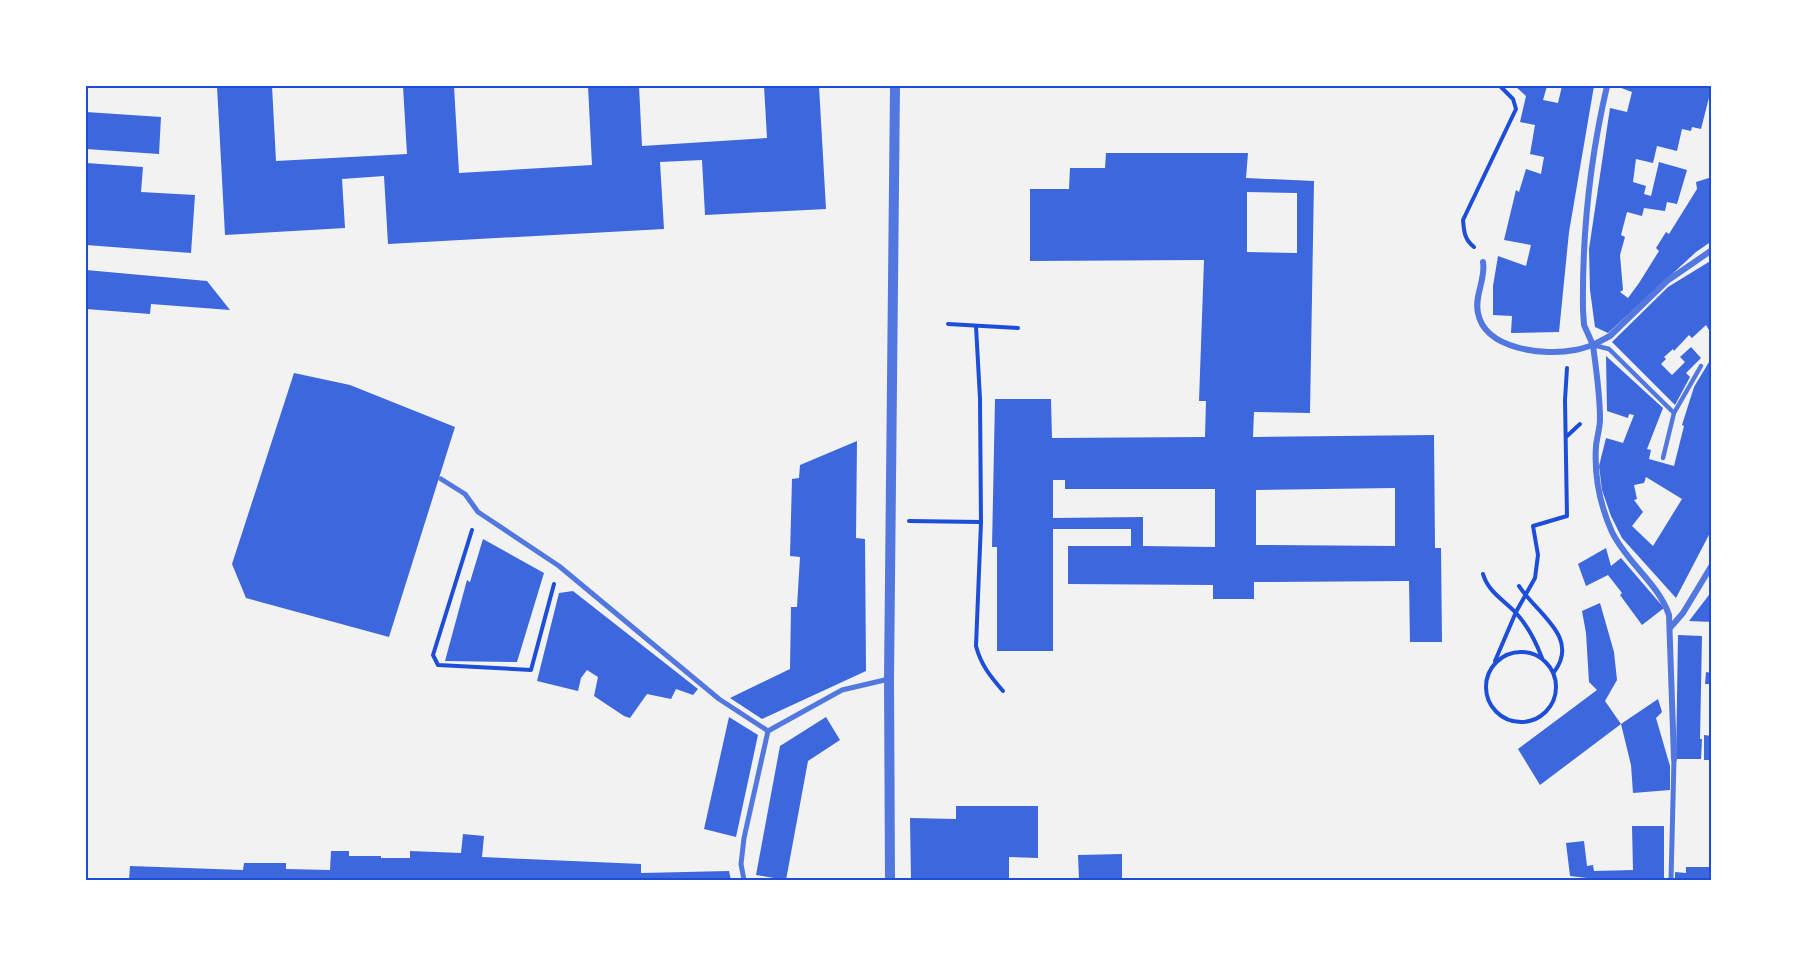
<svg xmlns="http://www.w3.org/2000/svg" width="1797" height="966" font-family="Jost,sans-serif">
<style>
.building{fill:#3d67dc;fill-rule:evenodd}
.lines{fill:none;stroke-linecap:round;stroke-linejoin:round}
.path{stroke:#1d4ed8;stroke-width:4}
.service{stroke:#5277de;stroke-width:4.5}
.pedestrian{stroke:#5277de;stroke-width:5}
.minor{stroke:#5277de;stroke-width:6}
.tertiary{stroke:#5277de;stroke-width:10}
.neatline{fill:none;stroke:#1d4ed8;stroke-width:2}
</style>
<rect width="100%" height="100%" fill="#f2f2f2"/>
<path class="building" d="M 217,86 L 272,86 L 276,161 L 407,154 L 403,86 L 454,86 L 459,173 L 592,165 L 588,86 L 639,86 L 642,146 L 767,138 L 764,86 L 819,86 L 826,209 L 705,215 L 702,160 L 660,162 L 664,229 L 388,244 L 384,176 L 342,179 L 345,228 L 225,235 Z
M 1515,86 L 1547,86 L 1543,100 L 1558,103 L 1562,86 L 1594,86 L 1569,232 L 1559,332 L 1511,333 L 1512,316 L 1493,315 L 1493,286 L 1498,256 L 1526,266 L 1531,245 L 1504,240 L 1516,190 L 1519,192 L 1526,169 L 1541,174 L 1544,157 L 1530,154 L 1535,125 L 1520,122 L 1526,96 Z
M 1616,86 L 1712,86 L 1701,129 L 1692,127 L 1691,131 L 1682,129 L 1677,151 L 1657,146 L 1653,163 L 1636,159 L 1633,182 L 1646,186 L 1644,194 L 1651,196 L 1659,162 L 1687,170 L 1677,204 L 1667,202 L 1665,211 L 1644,208 L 1642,216 L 1627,212 L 1621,235 L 1625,237 L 1620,255 L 1623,290 L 1620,292 L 1628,298 L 1639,283 L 1659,251 L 1656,248 L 1666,232 L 1669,234 L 1697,189 L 1696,182 L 1712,177 L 1712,241 L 1696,252 L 1608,333 L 1595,327 L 1590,290 L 1589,249 L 1610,108 L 1627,112 L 1632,92 Z
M 86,112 L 161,117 L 159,154 L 86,149 Z
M 1106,153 L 1248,153 L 1246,178 L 1314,181 L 1310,413 L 1254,412 L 1253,437 L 1434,435 L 1435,548 L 1441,548 L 1442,642 L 1410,642 L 1409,581 L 1254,582 L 1254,599 L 1213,599 L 1213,585 L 1068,584 L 1068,546 L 1131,546 L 1131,529 L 1053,529 L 1053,651 L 997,651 L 997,547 L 992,547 L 995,399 L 1051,399 L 1052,438 L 1205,437 L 1206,401 L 1199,401 L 1204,260 L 1030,261 L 1030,189 L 1069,189 L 1070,168 L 1105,168 ZM 1247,192 L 1297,193 L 1297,253 L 1247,252 ZM 1053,480 L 1065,480 L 1065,489 L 1215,489 L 1215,547 L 1143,546 L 1143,517 L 1053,518 ZM 1395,488 L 1395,546 L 1256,545 L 1256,490 Z
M 86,163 L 143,167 L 141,192 L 195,195 L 191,253 L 86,245 Z
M 1712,260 L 1712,335 L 1706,325 L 1692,338 L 1689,335 L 1674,351 L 1673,349 L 1664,357 L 1666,359 L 1661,364 L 1672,375 L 1685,362 L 1680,357 L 1691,347 L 1701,358 L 1686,373 L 1690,377 L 1675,405 L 1612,342 L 1668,287 Z
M 86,270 L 207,281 L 230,310 L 151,304 L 150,314 L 86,309 Z
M 1606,356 L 1663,408 L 1647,449 L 1651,450 L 1649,459 L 1674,466 L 1684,426 L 1682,425 L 1694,387 L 1712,357 L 1712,529 L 1676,598 L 1622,538 L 1611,516 L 1602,490 L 1599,466 L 1606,438 L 1623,443 L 1634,415 L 1629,414 L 1628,418 L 1607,411 ZM 1646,477 L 1682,499 L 1653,546 L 1632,526 L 1643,512 L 1634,500 L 1637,499 L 1634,485 L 1644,483 Z
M 294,373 L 350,385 L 455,427 L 389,637 L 246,598 L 232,564 Z
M 857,441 L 856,538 L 865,539 L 866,671 L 762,719 L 730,698 L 790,669 L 791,607 L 797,607 L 800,557 L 790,556 L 792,479 L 799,478 L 800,465 Z
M 483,539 L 544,573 L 517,662 L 445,661 L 467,580 L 470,582 Z
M 1606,548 L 1611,566 L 1621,558 L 1664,608 L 1642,625 L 1620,595 L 1622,593 L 1608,575 L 1586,586 L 1578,564 Z
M 573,591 L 698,689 L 693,695 L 676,689 L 671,699 L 647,694 L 630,718 L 624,716 L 594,696 L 598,677 L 587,670 L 581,678 L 578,691 L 537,681 L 559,593 Z
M 1712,591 L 1712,622 L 1689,621 Z
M 1600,603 L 1614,652 L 1617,680 L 1605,701 L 1621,724 L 1540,785 L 1518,749 L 1597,690 L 1589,682 L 1586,633 L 1582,611 Z
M 1678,635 L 1702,636 L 1700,739 L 1702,739 L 1701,759 L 1676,759 Z
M 1706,672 L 1712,673 L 1712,684 L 1705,684 Z
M 1658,699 L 1662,712 L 1656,718 L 1670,766 L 1670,790 L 1633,793 L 1631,765 L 1621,724 Z
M 729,717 L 758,735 L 736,837 L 704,829 Z
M 826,717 L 840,740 L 808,761 L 786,880 L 756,875 L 780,746 Z
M 1704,735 L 1712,736 L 1712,760 L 1704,760 Z
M 956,806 L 1038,806 L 1038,858 L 1009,857 L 1009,880 L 911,880 L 910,818 L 956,819 Z
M 1632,826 L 1664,826 L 1664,880 L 1587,880 L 1587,878 L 1570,876 L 1566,843 L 1584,841 L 1587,866 L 1593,865 L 1594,871 L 1633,870 Z
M 463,834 L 484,836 L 482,857 L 641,864 L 641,873 L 729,871 L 731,880 L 129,880 L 130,866 L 243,870 L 244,863 L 286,863 L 286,869 L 330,870 L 331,851 L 349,851 L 349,856 L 381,856 L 381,858 L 410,858 L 410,851 L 461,853 Z
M 1122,854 L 1122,880 L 1079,880 L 1078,855 Z
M 1686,867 L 1712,867 L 1712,880 L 1675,880 L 1675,872 L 1686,873 Z
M 86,878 L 115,878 L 115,880 L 86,880 Z"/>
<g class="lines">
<path class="path" d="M 1474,247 C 1464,239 1464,231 1463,220 L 1516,109 L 1513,99 L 1500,86
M 948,324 L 1018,328
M 976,326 L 980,399 L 981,522 L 976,646 C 981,665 990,676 1003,691
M 1566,437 L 1580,424
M 909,521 L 981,522
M 472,530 L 433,655 L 438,665 L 531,670 L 554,584
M 1483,574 C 1488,592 1505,601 1516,613 C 1528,626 1536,642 1542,658
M 1519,586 C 1535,612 1581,637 1554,672
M1486 687a35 35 0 1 1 70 0a35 35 0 1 1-70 0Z
M 1495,661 L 1516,612 L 1535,578 L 1538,555 L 1533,526 L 1567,516 L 1565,400 L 1567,368"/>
<path class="service" d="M 1593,345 L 1609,349 L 1674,413
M 1663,458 L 1674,413 L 1701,366"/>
<path class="pedestrian" d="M 441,479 L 465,494 L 478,512 L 559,566 L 719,699 L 768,731
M 744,880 L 741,864 L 744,838 L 768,731 L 842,690 L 889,679
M 1671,880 L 1674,759"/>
<path class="minor" d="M 1483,262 C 1486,280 1474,295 1478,313 C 1485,350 1545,356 1575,350 C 1581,349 1587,347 1593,345 L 1584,325 L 1583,310 C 1582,235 1590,159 1607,86
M 1670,628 L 1683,613 L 1712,565
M 1674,759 L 1669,615 C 1658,583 1627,563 1612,532 C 1600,505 1594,476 1596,446 C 1597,437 1600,428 1600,419 C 1600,394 1596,369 1593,345 L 1610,336 L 1667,281 L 1712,250"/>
<path class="tertiary" d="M 890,880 L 889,679 L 895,86"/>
</g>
<rect width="1797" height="966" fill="none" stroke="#ffffff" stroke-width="174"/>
<rect x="87" y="87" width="1623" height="792" class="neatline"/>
</svg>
